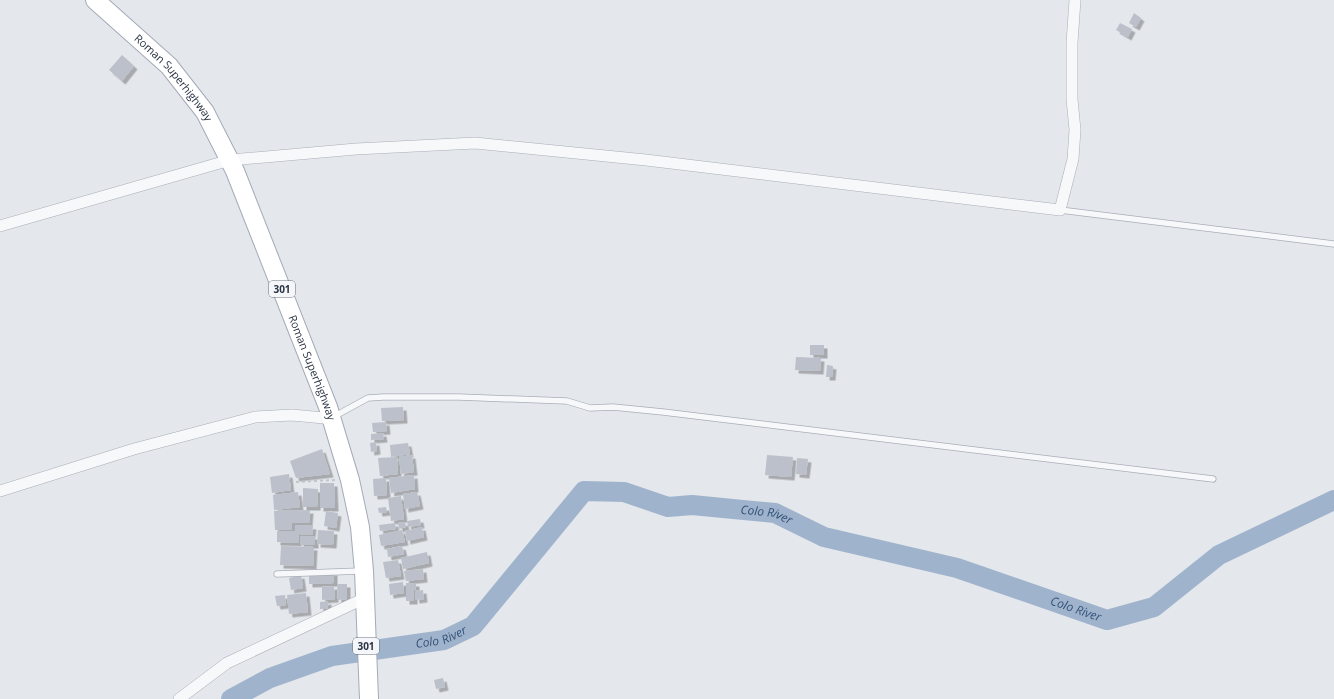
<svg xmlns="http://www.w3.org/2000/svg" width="1334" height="699" font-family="'Open Sans',sans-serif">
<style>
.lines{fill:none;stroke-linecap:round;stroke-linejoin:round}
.river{stroke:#9fb4cc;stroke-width:20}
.building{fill:#bbc0ca;filter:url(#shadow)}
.service-casing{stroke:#a9aeb7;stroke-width:7}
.minor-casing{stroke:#a9aeb7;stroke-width:12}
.primary-casing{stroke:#a3abb8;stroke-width:20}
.path{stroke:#c2c5cb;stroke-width:2;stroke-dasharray:3 3;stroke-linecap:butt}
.service{stroke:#f7f8fa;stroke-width:5.5}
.minor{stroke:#f7f8fa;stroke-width:11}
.primary{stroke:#fff;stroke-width:18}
.labels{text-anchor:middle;stroke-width:3.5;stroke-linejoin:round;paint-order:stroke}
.shield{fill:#f4f6f9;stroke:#676e7b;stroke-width:1}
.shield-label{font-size:10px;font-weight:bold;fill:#2b3445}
.street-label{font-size:11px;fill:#2b3445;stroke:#f4f6f9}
.water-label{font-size:12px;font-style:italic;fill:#34527a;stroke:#f4f6f9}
</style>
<defs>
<filter id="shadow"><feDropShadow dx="3.5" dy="3.5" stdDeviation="0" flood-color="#0004"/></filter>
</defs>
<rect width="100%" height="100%" fill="#e4e7ec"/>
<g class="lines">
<path class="river" id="s1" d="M 231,699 L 270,678 L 332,656 L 444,640 L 473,626 L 584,491 L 624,492 L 668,507 L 692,505 L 775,513 L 824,537 L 957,568 L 1107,620 L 1154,607 L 1219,555 L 1334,500"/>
</g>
<path class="building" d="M 1134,13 L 1141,18 L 1136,27 L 1129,23 Z
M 1120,23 L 1132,29 L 1128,37 L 1116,30 Z
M 122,55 L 134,66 L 122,81 L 109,70 Z
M 810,345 L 824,345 L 824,355 L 810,355 Z
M 796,357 L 821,358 L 820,371 L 795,370 Z
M 827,365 L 833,366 L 832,377 L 826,377 Z
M 403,407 L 404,420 L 382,421 L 381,408 Z
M 386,422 L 387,431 L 373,432 L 372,423 Z
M 383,433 L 384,439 L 371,440 L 371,434 Z
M 376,442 L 377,451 L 371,452 L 370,443 Z
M 408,443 L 410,454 L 391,457 L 390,445 Z
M 322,449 L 330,474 L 296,478 L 290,461 Z
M 412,455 L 414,472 L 401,474 L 399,457 Z
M 767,455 L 793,457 L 791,477 L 765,475 Z
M 397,457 L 398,474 L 380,476 L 378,458 Z
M 797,458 L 808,459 L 806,475 L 796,474 Z
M 289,474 L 291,490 L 272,493 L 270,477 Z
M 414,475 L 415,489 L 391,493 L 389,478 Z
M 386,478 L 387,495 L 374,496 L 373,479 Z
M 320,483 L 334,483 L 335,508 L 320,508 Z
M 303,488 L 318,489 L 317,507 L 303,507 Z
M 298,492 L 300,507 L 274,510 L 273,495 Z
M 417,492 L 420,506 L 405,509 L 403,494 Z
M 401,496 L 404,519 L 391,521 L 388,498 Z
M 386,507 L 387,512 L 379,513 L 378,508 Z
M 310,510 L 309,523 L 292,523 L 292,530 L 275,530 L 274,511 Z
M 326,511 L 338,513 L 336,528 L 324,526 Z
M 420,519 L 421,525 L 408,527 L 407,521 Z
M 405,522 L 406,527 L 399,529 L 398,523 Z
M 395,523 L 396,529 L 380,531 L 379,525 Z
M 295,525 L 313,526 L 312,535 L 299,534 L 298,543 L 277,542 L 277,531 L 295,531 Z
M 422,527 L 424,537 L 407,541 L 405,531 Z
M 318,530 L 334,531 L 333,545 L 317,544 Z
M 402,530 L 405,542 L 381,546 L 379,535 Z
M 300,536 L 315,536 L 315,545 L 300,545 Z
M 281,546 L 314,547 L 313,566 L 280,565 Z
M 402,546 L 404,554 L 388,557 L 387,549 Z
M 427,552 L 429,563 L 403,569 L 401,558 Z
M 398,560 L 401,576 L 386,578 L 383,562 Z
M 423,569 L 424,579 L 406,581 L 404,571 Z
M 334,572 L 334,583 L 309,584 L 309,573 Z
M 301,575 L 303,588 L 291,590 L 289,578 Z
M 403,582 L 404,593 L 390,595 L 389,584 Z
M 406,583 L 416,583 L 416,589 L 414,590 L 414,601 L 406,601 Z
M 337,584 L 347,584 L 347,599 L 338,600 Z
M 334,586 L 335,599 L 322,600 L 322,587 Z
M 423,590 L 424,599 L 416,600 L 415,591 Z
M 306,593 L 308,612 L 289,614 L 287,595 Z
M 285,595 L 286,605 L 277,606 L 275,596 Z
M 328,601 L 328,609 L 320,609 L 320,602 Z
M 443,678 L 445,687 L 436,689 L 434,680 Z"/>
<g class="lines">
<defs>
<path id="service" d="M 1060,210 L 1334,244
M 333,417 L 368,398 L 383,397 L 459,397 L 567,401 L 590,408 L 613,407 L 663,412 L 1213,479
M 277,574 L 361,571"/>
<path id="minor" d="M 0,226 L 230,160 L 356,149 L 475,143 L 646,160 L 1060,210 L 1073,159 L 1075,130 L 1072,99 L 1072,43 L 1075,0
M 0,491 L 134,449 L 255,417 L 292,415 L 324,418
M 179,699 L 227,663 L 365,598"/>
<g id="primary">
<path id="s2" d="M 95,0 L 169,66 L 205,112 L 235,171 L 328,407 L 350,480 L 360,527 L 364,571 L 369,699"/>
</g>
</defs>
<use href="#service" class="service-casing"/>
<use href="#minor" class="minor-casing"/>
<use href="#primary" class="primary-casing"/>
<path class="path" d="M 296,482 L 335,480"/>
<use href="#service" class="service"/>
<use href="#minor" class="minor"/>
<use href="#primary" class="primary"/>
</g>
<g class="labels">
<g class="shield">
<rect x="269" y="281" width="26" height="16" rx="3"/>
<rect x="353" y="638" width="26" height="16" rx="3"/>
</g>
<g class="shield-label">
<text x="282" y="293">301</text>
<text x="366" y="650">301</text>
</g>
<g class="street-label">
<text dy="4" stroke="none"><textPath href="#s2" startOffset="111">Roman Superhighway</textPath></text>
<text dy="4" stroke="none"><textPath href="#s2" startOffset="435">Roman Superhighway</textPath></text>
</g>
<g class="water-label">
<text dy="4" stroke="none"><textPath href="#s1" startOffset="616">Colo River</textPath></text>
<text dy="4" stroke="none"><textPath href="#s1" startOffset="941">Colo River</textPath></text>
<text dy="4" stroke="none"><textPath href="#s1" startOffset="221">Colo River</textPath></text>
</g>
</g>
</svg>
